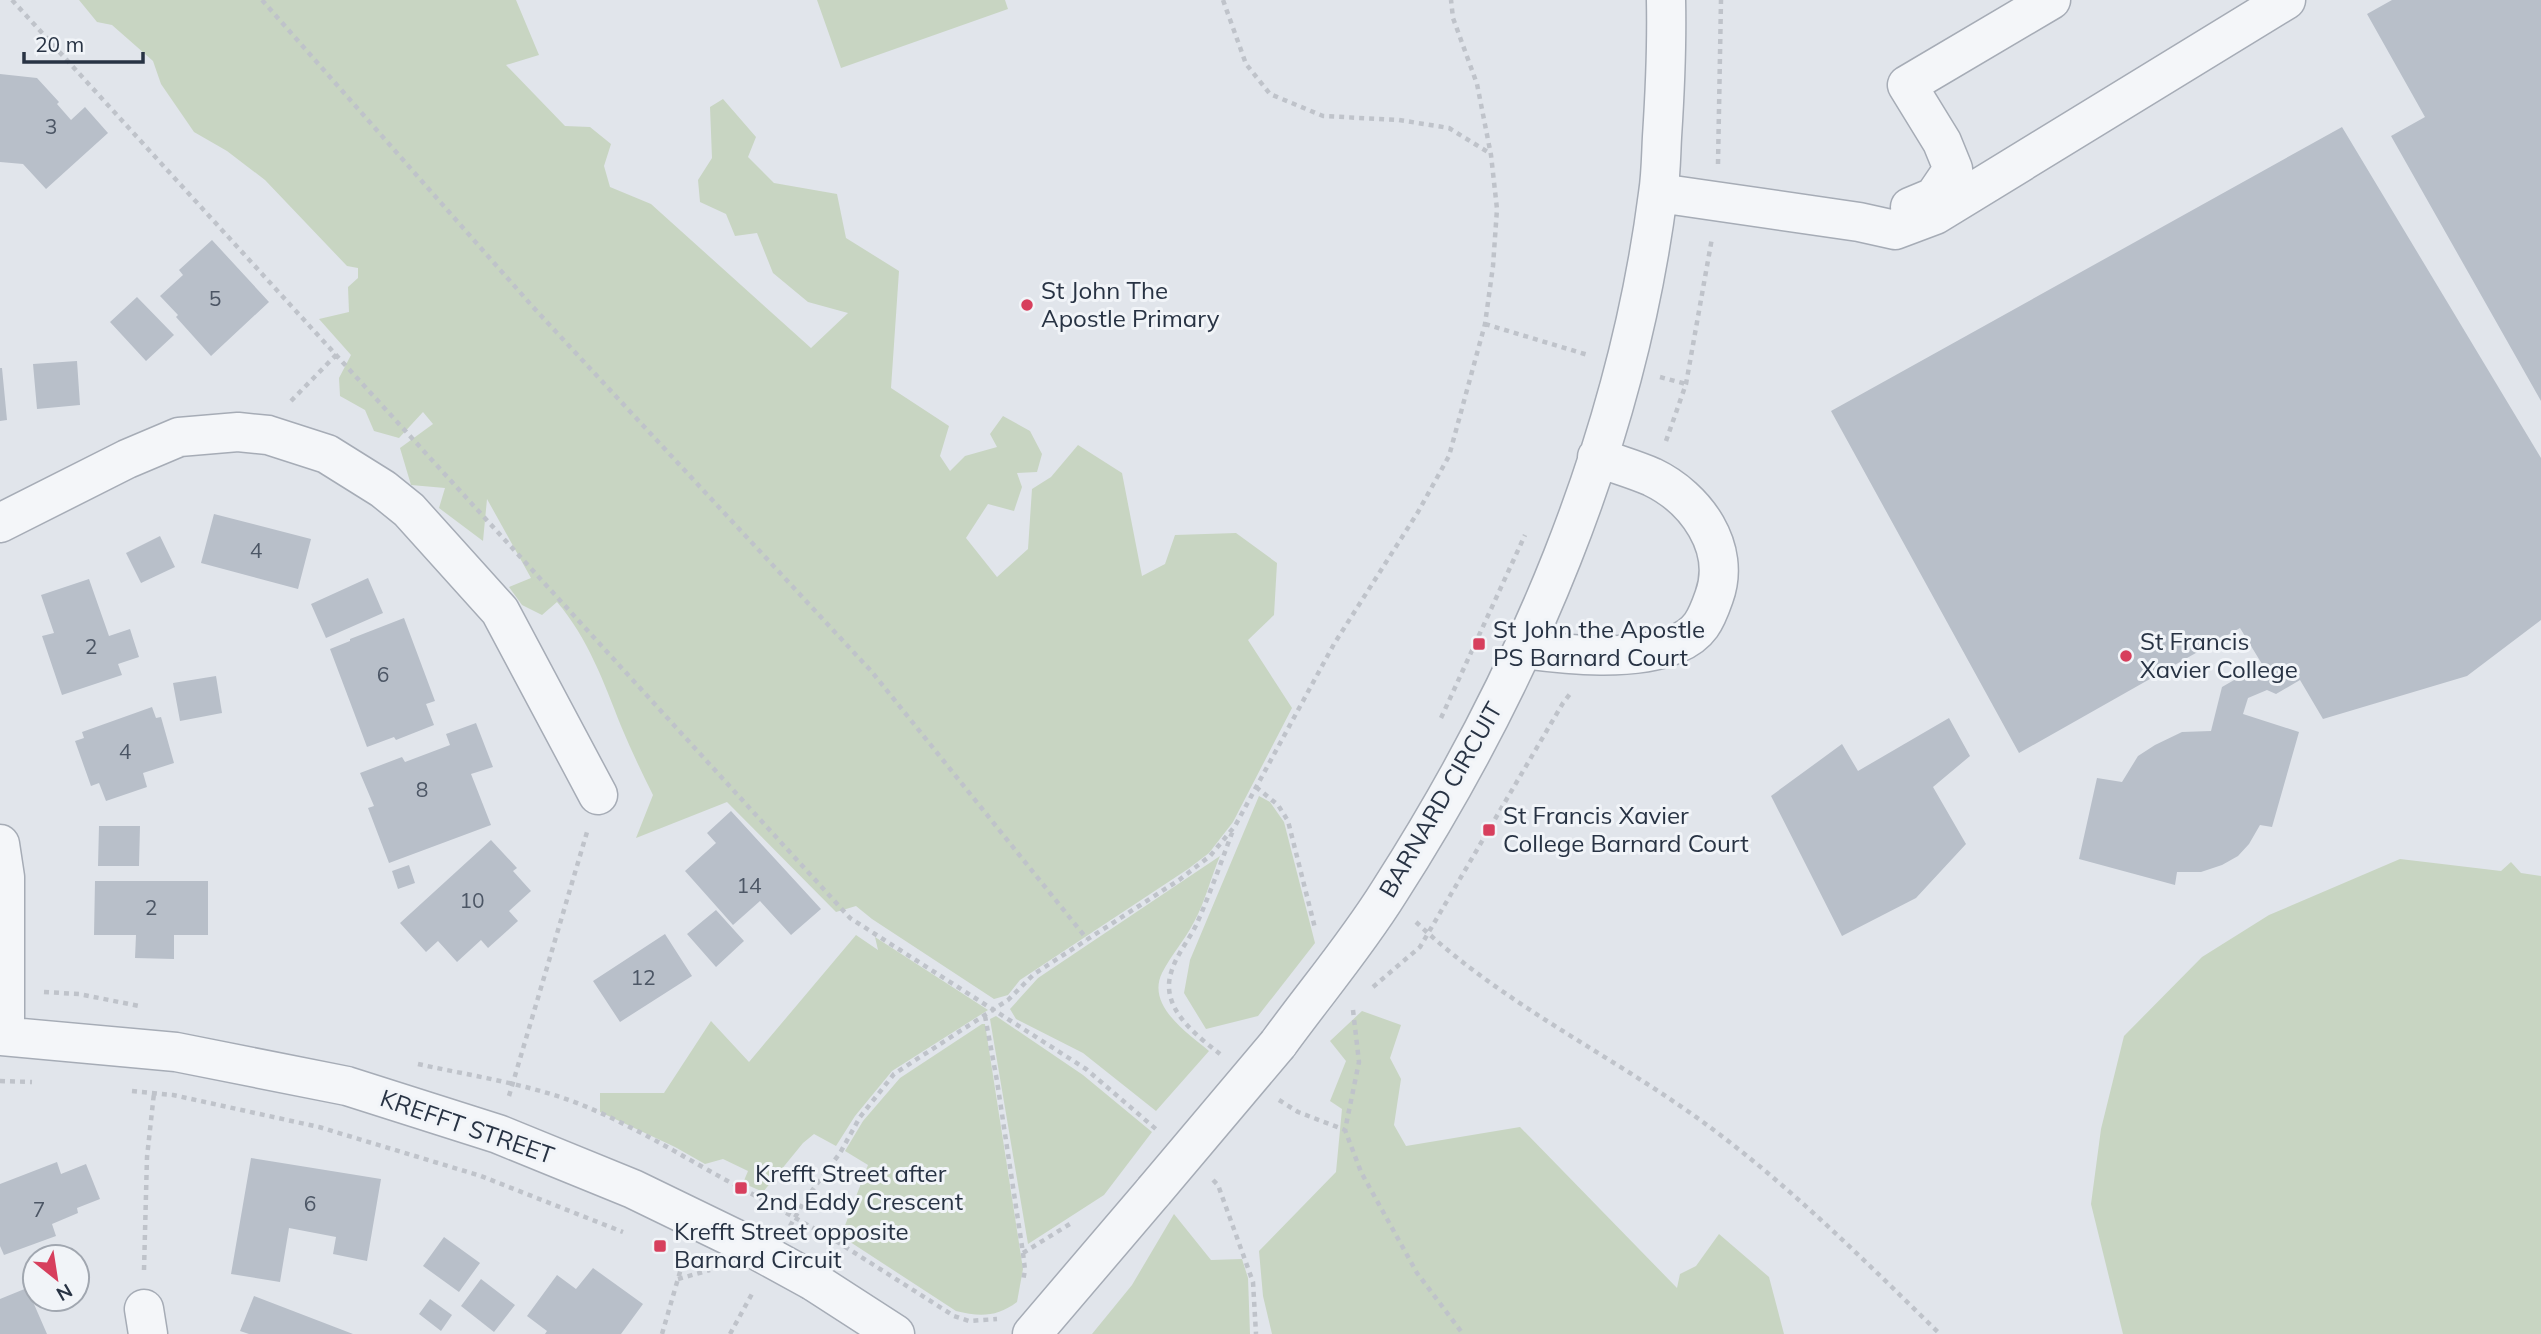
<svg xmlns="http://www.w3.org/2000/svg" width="2541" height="1334" font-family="Mulish,sans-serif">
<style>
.green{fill:#c8d5c2}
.building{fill:#b8bfc9}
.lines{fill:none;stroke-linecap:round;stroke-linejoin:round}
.minor-casing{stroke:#a6acb6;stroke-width:41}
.path{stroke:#bfc3ca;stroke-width:4.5;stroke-dasharray:5 5;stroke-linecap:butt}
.minor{stroke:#f4f6f9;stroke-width:38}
.minor-bridge-casing{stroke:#a6acb6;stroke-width:41;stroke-linecap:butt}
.path-bridge{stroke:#bfc3ca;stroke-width:4.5;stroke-dasharray:5 5;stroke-linecap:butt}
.minor-bridge{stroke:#f4f6f9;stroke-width:38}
.poi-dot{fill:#d73f5d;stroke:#f1f4f8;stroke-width:2.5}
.labels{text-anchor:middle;stroke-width:6;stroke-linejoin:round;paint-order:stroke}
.number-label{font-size:21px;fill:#4c5665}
.poi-label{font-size:24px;fill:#283344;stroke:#f1f4f8;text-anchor:start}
.street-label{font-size:24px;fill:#283344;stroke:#f1f4f8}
</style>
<rect width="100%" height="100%" fill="#e1e5eb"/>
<path class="green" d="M 79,0 L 516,0 L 539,55 L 506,65 L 565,126 L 590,127 L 611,144 L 604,166 L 610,187 L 651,204 L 811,348 L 848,313 L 808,302 L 773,273 L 757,233 L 735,236 L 726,214 L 700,202 L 698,180 L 712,158 L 710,107 L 723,99 L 756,137 L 748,157 L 774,183 L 837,194 L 846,238 L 899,271 L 891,388 L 949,426 L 940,456 L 950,471 L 965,456 L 997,447 L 990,434 L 1003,416 L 1030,431 L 1042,454 L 1037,472 L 1017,473 L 1022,487 L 1014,511 L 988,504 L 966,538 L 997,577 L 1028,549 L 1032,489 L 1051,477 L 1078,445 L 1122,473 L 1142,576 L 1165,564 L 1175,535 L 1236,533 L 1277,563 L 1274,615 L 1248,640 L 1292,708 L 1233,822 L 1209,853 L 1188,869 L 1020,980 L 1008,995 L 994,999 L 872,919 L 856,906 L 836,912 L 727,802 L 636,838 L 653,795 C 642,773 631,750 621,726 C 604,683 588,638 557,602 L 542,615 L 522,605 L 509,587 L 531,578 L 487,499 L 483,541 L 439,508 L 445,488 L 411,485 L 400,448 L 433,424 L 423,412 L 399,438 L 374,431 L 365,410 L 340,396 L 339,378 L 351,355 L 319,319 L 349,312 L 348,287 L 358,278 L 358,268 L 347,266 L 265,180 L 227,151 L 194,132 L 161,84 L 153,61 L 112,25 L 97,22 Z
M 817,0 L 1005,0 L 1008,9 L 841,68 Z
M 1259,796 L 1270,802 L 1284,822 L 1315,943 L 1258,1016 L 1206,1029 L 1184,993 L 1190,960 Z
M 1220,856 C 1211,877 1205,902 1194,922 C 1185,940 1171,955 1162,973 C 1146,1006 1188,1033 1209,1051 L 1156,1111 L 1083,1053 L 1016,1019 L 1010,1009 L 1038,978 Z
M 2400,859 L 2501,871 L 2511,862 L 2521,873 L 2541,876 L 2541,1334 L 2123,1334 L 2091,1204 L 2101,1129 L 2124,1036 L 2202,957 L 2269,915 Z
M 856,935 L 878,950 L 875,937 L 988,1010 L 892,1071 L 855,1116 L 836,1146 L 814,1134 L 803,1143 L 763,1192 L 743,1183 L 748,1171 L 723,1159 L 705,1164 L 675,1147 L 600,1112 L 600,1093 L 664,1093 L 711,1021 L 749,1062 Z
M 1362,1011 L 1401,1025 L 1390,1058 L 1401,1079 L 1394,1125 L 1406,1146 L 1520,1127 L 1677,1288 L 1680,1274 L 1696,1266 L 1719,1234 L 1769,1277 L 1784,1334 L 1272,1334 L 1263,1296 L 1259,1251 L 1336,1172 L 1342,1109 L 1330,1101 L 1346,1061 L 1330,1041 Z
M 996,1016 L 1083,1075 L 1152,1132 L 1104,1195 L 1028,1244 L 990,1019 Z
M 982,1024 L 985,1024 L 1023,1269 L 1017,1302 C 997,1317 980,1317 956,1311 L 841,1236 L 868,1165 L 845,1151 L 863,1121 L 900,1078 Z
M 1174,1214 L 1211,1260 L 1242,1259 L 1248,1278 L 1250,1334 L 1092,1334 L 1132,1285 Z"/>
<path class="building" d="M 2392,0 L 2541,0 L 2541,401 L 2391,136 L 2425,117 L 2367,14 Z
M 0,74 L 37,78 L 59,102 L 57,104 L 71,120 L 85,107 L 108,133 L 46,189 L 23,164 L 0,162 Z
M 2342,127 L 2541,458 L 2541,620 L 2467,676 L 2323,719 L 2300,680 L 2276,694 L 2267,690 L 2248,698 L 2243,714 L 2299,732 L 2272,827 L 2260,825 L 2249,844 L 2238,856 L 2222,865 L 2201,872 L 2177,872 L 2175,885 L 2079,859 L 2097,778 L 2122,782 L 2138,756 L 2155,745 L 2182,732 L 2211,731 L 2222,687 L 2262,664 L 2240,628 L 2019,753 L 1831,411 Z
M 212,240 L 269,302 L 211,356 L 176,317 L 178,315 L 160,296 L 183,275 L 179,270 Z
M 137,297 L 174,335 L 146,361 L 110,322 Z
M 77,361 L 80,405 L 37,409 L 33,364 Z
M 0,368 L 2,368 L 7,420 L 0,421 Z
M 214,514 L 311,539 L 298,589 L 201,563 Z
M 160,536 L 175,567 L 141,583 L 126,553 Z
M 368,578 L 383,613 L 326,638 L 311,604 Z
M 89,579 L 109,636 L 130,629 L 139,657 L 118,664 L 122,675 L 62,695 L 42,636 L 54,633 L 41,595 Z
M 404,618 L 435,701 L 426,704 L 434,725 L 396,740 L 394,737 L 367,747 L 330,649 L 350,641 L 350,639 Z
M 216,676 L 222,713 L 180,721 L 173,683 Z
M 152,707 L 156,718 L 161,717 L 174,763 L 143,773 L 147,787 L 106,801 L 99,783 L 91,786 L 75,741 L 84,738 L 82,732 Z
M 1949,718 L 1970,756 L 1933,787 L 1966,844 L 1916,898 L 1842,936 L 1771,796 L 1842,744 L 1858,771 Z
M 476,723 L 493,767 L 471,774 L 491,825 L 389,863 L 368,808 L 374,806 L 360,773 L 402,757 L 405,762 L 450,745 L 446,734 Z
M 731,811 L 821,909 L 791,935 L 760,901 L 733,925 L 685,871 L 716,843 L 707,833 Z
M 99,826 L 140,826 L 139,866 L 98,866 Z
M 491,840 L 517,868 L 513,871 L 531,891 L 509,911 L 518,921 L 488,948 L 481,940 L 457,962 L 438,941 L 426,952 L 400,923 Z
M 409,865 L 415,883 L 398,889 L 392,871 Z
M 95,881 L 208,881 L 208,935 L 174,935 L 174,959 L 135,958 L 136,935 L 94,935 Z
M 716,910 L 744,941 L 716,967 L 687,934 Z
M 665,934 L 692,976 L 620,1022 L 593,981 Z
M 251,1158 L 381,1179 L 367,1261 L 333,1254 L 336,1237 L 289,1228 L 280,1282 L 231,1274 Z
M 57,1162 L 61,1174 L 86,1164 L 100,1199 L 77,1208 L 78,1213 L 52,1224 L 56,1236 L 4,1255 L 0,1246 L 0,1184 Z
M 444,1237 L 480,1263 L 459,1292 L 423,1266 Z
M 593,1268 L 643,1304 L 621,1334 L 545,1334 L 547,1331 L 527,1316 L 557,1275 L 576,1289 Z
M 481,1279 L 515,1305 L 494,1332 L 461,1306 Z
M 27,1288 L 47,1334 L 0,1334 L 0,1299 Z
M 254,1296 L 353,1334 L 249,1334 L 240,1331 Z
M 430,1299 L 452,1315 L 441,1331 L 419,1314 Z"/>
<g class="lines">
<defs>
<path id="minor" d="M 1659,193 L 1859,222 L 1895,230 L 1935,215 L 2286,0
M 1910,207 L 1934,197 L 1953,169 L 1942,142 L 1907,85 L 2051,0
M 0,523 L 127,459 L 179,437 L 238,432 L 268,435 L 327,454 L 383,489 L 409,510 L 500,611 L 598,795
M 1523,649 C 1567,655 1634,662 1676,644 C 1700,634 1706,620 1714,597 C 1732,548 1696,498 1652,477 C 1634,469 1615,464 1597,457
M 0,844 L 5,877 L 5,1036
M 0,1036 L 176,1052 L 347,1086 L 498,1134 L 633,1189 L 736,1239
M 1278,1044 C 1315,993 1356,945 1389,892 C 1524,682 1626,443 1658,194 C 1661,175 1661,156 1662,137 C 1665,91 1667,46 1666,0
M 813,1281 L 895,1334
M 144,1309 L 148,1334
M 1032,1334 L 1154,1191"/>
</defs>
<use href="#minor" class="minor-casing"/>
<path class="path" d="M 12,0 L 850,918 L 1086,1069 L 1157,1130
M 262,0 L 533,307 L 872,672 L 1087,939
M 1223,0 L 1246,64 L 1270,94 L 1323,116 L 1399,120 L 1449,128 L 1491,154
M 1718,164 L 1721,0
M 1485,324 L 1588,355
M 1660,377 L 1686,384
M 291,401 L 337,354
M 1666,441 L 1686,384 L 1712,238
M 1441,718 L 1525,535
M 1256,787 L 1278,805 L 1288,821 L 1315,928
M 1416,922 C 1502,1004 1612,1055 1707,1125 C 1791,1187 1865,1261 1940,1334
M 1373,987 L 1420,947 L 1563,703 L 1570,694
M 44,992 L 79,994 L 139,1006
M 1353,1010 L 1359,1062 L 1345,1130 L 1361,1172 L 1417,1273 L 1463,1334
M 985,1016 L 997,1081 L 1023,1253 L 1025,1270 L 1023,1281
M 1220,1054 C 1196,1035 1160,1008 1171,973 C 1176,954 1191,938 1198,921 C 1211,891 1222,860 1233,830
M 418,1064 C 468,1075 521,1083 569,1100 C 637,1125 696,1166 760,1198
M 0,1081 L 32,1082
M 132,1091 L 173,1095 L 319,1127 L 481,1176 L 623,1232
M 509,1096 L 587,832
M 1279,1100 L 1298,1112 L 1345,1130
M 1213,1180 L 1218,1185 L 1253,1282 L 1256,1334
M 790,1226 L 805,1200 L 840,1153 L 860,1117 L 894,1074 L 1008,1000 L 1034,974 L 1179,880 L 1210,856 L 1235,826 L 1334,644 L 1418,512 L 1449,456 L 1485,324 L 1493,266 L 1497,209 L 1491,155 L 1477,84 L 1453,18 L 1451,0
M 836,1241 L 954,1316 L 969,1321 L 997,1319
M 1023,1253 L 1073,1222
M 144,1270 L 147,1157 L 154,1093
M 678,1279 L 710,1270
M 662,1334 L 684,1258
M 730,1334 L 753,1292"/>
<use href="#minor" class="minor"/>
<defs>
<path id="minor-bridge" d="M 1154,1191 L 1278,1044
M 736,1239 L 813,1281"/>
</defs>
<use href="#minor-bridge" class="minor-bridge-casing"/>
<path class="path-bridge" d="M 760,1198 L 836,1241"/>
<use href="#minor-bridge" class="minor-bridge"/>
</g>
<g class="poi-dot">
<circle cx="1027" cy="305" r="7"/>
<rect x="1472" y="637" width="14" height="14" rx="3.5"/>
<circle cx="2126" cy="656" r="7"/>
<rect x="1482" y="823" width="14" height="14" rx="3.5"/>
<rect x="734" y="1181" width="14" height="14" rx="3.5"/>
<rect x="653" y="1239" width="14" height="14" rx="3.5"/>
</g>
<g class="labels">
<g class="number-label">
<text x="51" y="134">3</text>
<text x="215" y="306">5</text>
<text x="256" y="558">4</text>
<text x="91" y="654">2</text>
<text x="383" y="682">6</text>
<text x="125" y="759">4</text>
<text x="422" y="797">8</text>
<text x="749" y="893">14</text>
<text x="472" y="908">10</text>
<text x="151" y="915">2</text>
<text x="643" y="985">12</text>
<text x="310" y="1211">6</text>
<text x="39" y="1217">7</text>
</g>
<g class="poi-label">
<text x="1041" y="299">St John The<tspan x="1041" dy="28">Apostle Primary</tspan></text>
<text x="1493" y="638">St John the Apostle<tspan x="1493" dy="28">PS Barnard Court</tspan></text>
<text x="2140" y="650">St Francis<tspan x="2140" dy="28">Xavier College</tspan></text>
<text x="1503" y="824">St Francis Xavier<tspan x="1503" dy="28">College Barnard Court</tspan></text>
<text x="755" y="1182">Krefft Street after<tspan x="755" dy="28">2nd Eddy Crescent</tspan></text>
<text x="674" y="1240">Krefft Street opposite<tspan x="674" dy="28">Barnard Circuit</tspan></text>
</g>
<g class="street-label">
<text transform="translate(1441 800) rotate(-60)" y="8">BARNARD CIRCUIT</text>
<text transform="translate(467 1127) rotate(19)" y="8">KREFFT STREET</text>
</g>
</g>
<g transform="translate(56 1278) rotate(150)"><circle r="33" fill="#f1f4f8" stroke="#a1a7b0" stroke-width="2"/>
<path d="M0-5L12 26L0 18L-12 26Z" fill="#d73f5d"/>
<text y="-10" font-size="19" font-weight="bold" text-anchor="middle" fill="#283344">N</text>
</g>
<path d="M24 52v10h119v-10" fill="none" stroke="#283344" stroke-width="3.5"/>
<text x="35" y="52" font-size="21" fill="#283344" stroke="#f1f4f8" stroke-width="5" paint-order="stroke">20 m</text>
</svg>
